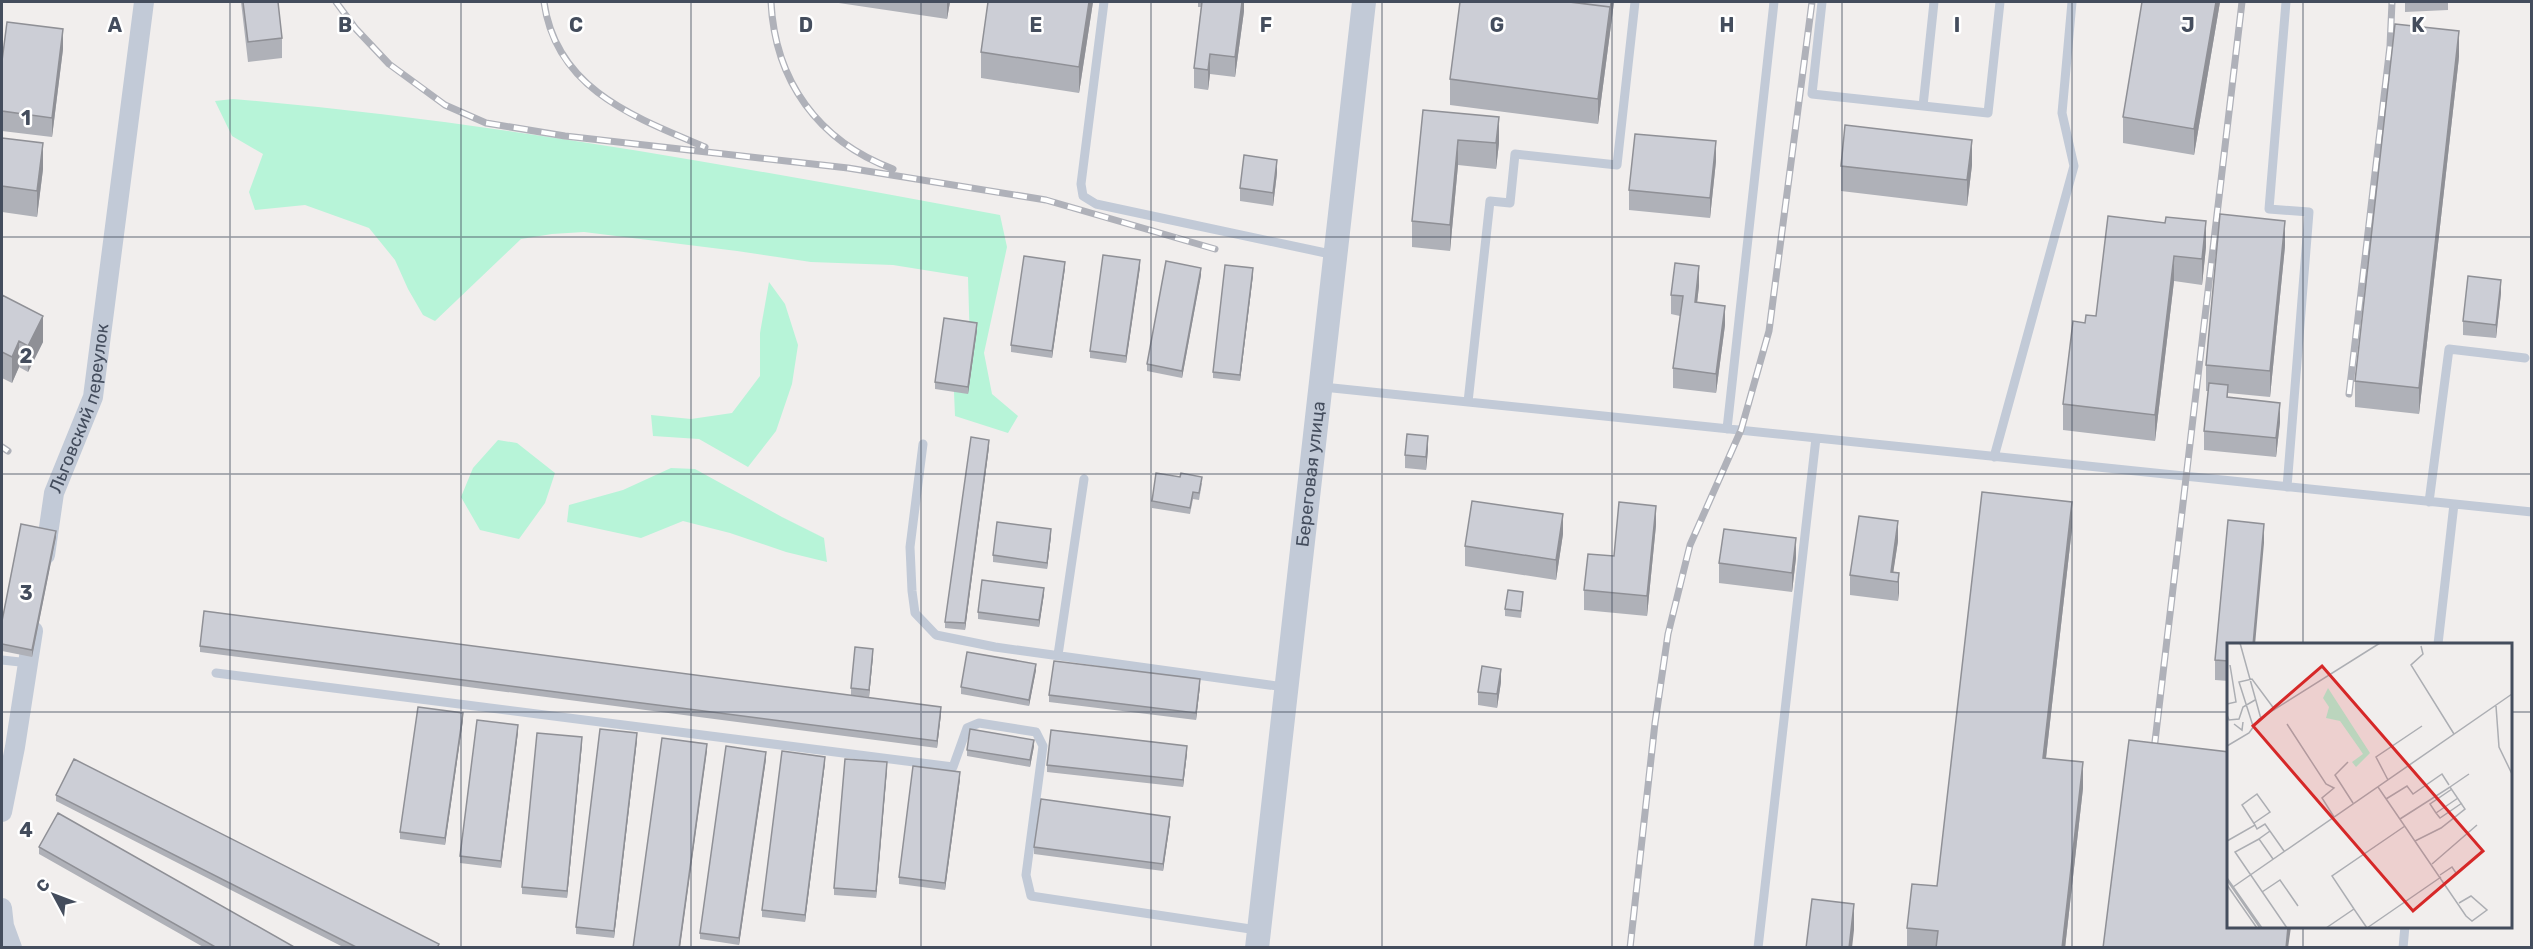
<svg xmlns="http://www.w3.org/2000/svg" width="2533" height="949" font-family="Rubik,sans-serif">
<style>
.green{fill:#b7f4d8}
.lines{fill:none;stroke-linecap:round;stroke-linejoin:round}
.service{stroke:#c2cad7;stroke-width:9}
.minor{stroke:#c2cad7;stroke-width:20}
.tertiary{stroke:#c2cad7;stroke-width:24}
.rail-casing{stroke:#afb1b9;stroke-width:7}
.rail{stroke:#fff;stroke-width:4.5;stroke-dasharray:14;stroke-linecap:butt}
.wall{fill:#afb1b8}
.shaded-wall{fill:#8f9096}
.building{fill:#ccced6;stroke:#8f9096;stroke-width:1.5}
.grid{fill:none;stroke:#444d5d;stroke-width:1.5;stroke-opacity:0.55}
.labels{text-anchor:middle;stroke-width:5;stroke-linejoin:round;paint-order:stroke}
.street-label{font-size:18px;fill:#444d5d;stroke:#fff}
.inset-road{fill:none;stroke:#acaeb3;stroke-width:1.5}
.view{fill:#d62828;fill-opacity:0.15;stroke:#d62828;stroke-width:3}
.inset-edge{fill:none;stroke:#444d5d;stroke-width:3}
.grid-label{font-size:20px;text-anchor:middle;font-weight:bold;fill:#444d5d;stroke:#fff;stroke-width:5;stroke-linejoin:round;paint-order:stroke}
</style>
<rect width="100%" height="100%" fill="#f1eeed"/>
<path class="green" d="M 233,99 C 491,121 746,168 1000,215 L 1007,247 L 984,353 L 992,394 L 1018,416 L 1008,433 L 955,416 L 954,392 L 970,346 L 968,277 L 893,265 L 811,262 L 737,251 L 584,232 L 552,234 L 521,239 L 435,321 L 423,315 L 408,289 L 395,260 L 369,228 L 305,205 L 255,210 L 249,192 L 263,154 L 232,136 L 215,101 Z
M 769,282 L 785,304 L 798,345 L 792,384 L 776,431 L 748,467 L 699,439 L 653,436 L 651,415 L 691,419 L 732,413 L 760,376 L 760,333 Z
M 498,440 L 517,443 L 555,473 L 545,503 L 519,539 L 480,530 L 461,497 L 473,468 Z
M 671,468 L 695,469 L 782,517 L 824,538 L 827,562 L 786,552 L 730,533 L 683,521 L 641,538 L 567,522 L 569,505 L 623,490 Z"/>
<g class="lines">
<path class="service" d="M 1104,2 L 1081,184 L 1083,196 L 1096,204 L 1335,255
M 1822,2 L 1812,94 L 1988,113 L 2000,2
M 2286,2 L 2269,209 L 2309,212 L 2287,487
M 1923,106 L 1934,2
M 1323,387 L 2532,512
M 1468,402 L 1490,201 L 1510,203 L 1515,154 L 1617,165 L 1635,2
M 1727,429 L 1774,2
M 923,444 L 910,547 L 912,591 L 915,613 L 936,635 L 995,647 L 1284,687
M 1994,457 L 2074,166 L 2062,113 L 2072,2
M 2429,502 L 2449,349 L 2525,358
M 2438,644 L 2454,504
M 1058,655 L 1084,479
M 2,660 L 29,663
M 216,673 L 953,767 L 967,728 L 979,723 L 1036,732 L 1043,746 L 1026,875 L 1031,896 L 1257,930
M 1758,948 L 1816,438
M 2403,948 L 2405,926"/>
<g class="minor">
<path id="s1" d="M 45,555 L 54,493 L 93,397 L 144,2"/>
<path d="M 2,812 L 15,747 L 33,631"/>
<path d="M 2,908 L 4,926 L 12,948"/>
</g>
<path class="tertiary" id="s2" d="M 1257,948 L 1364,2"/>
<defs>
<path id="rail" d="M 336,2 L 356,29 L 389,64 L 445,105 L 486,123 L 565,136 L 848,168 L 1046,200 L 1215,249
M 544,2 C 556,89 634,117 705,147
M 771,2 C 775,81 818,141 893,169
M 2349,394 L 2390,46 L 2392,2
M 2,447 L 8,451
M 2154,750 L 2242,2
M 1630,948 L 1655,723 L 1668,634 L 1690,545 L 1741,430 L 1769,331 L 1812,2"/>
</defs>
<use href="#rail" class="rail-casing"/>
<use href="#rail" class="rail"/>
</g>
<path class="wall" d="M 241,2 L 278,2 L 282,38 L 282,58 L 248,62 Z
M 832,2 L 950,2 L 947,19 Z
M 988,2 L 1093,2 L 1079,93 L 981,78 L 981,52 Z
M 1198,2 L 1244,2 L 1244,11 L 1235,77 L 1210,74 L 1208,90 L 1194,88 L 1194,68 L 1201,7 L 1198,7 Z
M 1614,2 L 1598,124 L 1450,105 L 1450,79 Z
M 2220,2 L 2194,155 L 2123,143 L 2123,117 Z
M 2405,2 L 2448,2 L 2448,10 L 2405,12 Z
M 63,49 L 52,137 L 2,131 L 2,61 Z
M 2459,57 L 2419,414 L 2355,407 L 2355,381 Z
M 1423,110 L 1499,143 L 1496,169 L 1458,165 L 1450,251 L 1412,247 L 1412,221 Z
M 2,138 L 43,169 L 37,217 L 2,212 Z
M 1716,161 L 1710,218 L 1629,210 L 1629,190 Z
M 1972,165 L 1967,206 L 1841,191 L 1841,166 Z
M 1277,173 L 1273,206 L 1240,201 L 1240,188 Z
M 2108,216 L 2206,247 L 2202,285 L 2174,281 L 2155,441 L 2063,430 L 2063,404 L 2085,323 L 2096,316 Z
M 2285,246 L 2270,397 L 2228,393 L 2228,398 L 2280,422 L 2276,457 L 2204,450 L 2204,431 L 2208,391 L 2206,391 L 2206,365 Z
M 1140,267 L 1126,363 L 1090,358 L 1090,351 Z
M 1065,268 L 1052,358 L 1011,352 L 1011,345 Z
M 1201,275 L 1182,378 L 1147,371 L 1147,364 Z
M 1253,275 L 1240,381 L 1213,378 L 1213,372 Z
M 1699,286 L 1697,302 L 1725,325 L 1716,393 L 1673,388 L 1673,368 L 1680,316 L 1671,314 L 1671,295 Z
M 2501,293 L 2496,338 L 2463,335 L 2463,321 Z
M 2,295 L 43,342 L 28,372 L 19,367 L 12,383 L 2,378 Z
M 977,330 L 968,394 L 935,389 L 935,382 Z
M 989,447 L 965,630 L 945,628 L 945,622 Z
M 1428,450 L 1426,470 L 1405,468 L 1405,455 Z
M 1202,483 L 1199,500 L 1193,499 L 1190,514 L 1152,508 L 1152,501 Z
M 1656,525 L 1647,616 L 1584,610 L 1584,590 Z
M 2072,528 L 2046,758 L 2083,788 L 2065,948 L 1907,948 L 1907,928 L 1937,886 Z
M 1563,534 L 1556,580 L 1465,566 L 1465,546 Z
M 1051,536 L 1047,569 L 993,562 L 993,555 Z
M 56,537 L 32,657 L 2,651 L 2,621 Z
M 1898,541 L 1893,572 L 1899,573 L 1898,601 L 1850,595 L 1850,575 Z
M 2264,543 L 2229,645 L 2229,681 L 2215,680 L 2215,660 Z
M 1796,558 L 1792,592 L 1719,583 L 1719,563 Z
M 1044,594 L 1039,627 L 978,619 L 978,612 Z
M 1523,598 L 1521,618 L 1505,616 L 1505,609 Z
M 200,646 L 941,714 L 937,748 L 200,652 Z
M 873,656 L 869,697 L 851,695 L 851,688 Z
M 1036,670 L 1029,706 L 961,694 L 961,687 Z
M 1501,682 L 1497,708 L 1478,705 L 1478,692 Z
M 1200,686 L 1196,720 L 1049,702 L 1049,695 Z
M 463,720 L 445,845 L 400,839 L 400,832 Z
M 518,732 L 501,868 L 460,863 L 460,856 Z
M 637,740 L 614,938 L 576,934 L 576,927 Z
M 582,744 L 567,898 L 522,894 L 522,887 Z
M 1034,746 L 1030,767 L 967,756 L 967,750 Z
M 1187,753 L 1183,787 L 1047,772 L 1047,765 Z
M 766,759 L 739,945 L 700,939 L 700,933 Z
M 825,763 L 805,922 L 762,917 L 762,910 Z
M 887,769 L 876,898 L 834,895 L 834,888 Z
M 960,779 L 945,890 L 899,884 L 899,877 Z
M 56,795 L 439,948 L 345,948 L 56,801 Z
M 1170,823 L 1163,871 L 1034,854 L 1034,847 Z
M 39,847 L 296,948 L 205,948 L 39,854 Z"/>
<path class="shaded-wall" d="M 947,2 L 950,2 L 947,19 Z
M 1089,2 L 1093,2 L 1079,93 L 1079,67 Z
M 1242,2 L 1244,2 L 1244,11 L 1235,77 L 1235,57 Z
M 1611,2 L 1614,2 L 1598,124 L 1598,99 Z
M 2216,2 L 2220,2 L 2194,155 L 2194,129 Z
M 63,29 L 63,49 L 52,137 L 52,118 Z
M 2459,31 L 2459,57 L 2419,414 L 2419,388 Z
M 1210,54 L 1210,74 L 1208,90 L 1208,70 Z
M 1499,117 L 1499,143 L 1496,169 L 1496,143 Z
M 1458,140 L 1458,165 L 1450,251 L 1450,225 Z
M 1972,140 L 1972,165 L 1967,206 L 1967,180 Z
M 1716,141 L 1716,161 L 1710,218 L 1710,198 Z
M 43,143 L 43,169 L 37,217 L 37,191 Z
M 1277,160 L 1277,173 L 1273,206 L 1273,193 Z
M 2206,221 L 2206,247 L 2202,285 L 2202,259 Z
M 2285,221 L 2285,246 L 2270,397 L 2270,371 Z
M 2174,256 L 2174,281 L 2155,441 L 2155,415 Z
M 1140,260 L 1140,267 L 1126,363 L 1126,356 Z
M 1065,262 L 1065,268 L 1052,358 L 1052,351 Z
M 1699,266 L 1699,286 L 1695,321 L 1695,302 Z
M 1201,268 L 1201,275 L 1182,378 L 1182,371 Z
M 1253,268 L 1253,275 L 1240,381 L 1240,375 Z
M 2501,280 L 2501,293 L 2496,338 L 2496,325 Z
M 1725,306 L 1725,325 L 1716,393 L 1716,374 Z
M 43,316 L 43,342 L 28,372 L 28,346 Z
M 977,323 L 977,330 L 968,394 L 968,387 Z
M 19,341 L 19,367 L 12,383 L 12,357 Z
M 2280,403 L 2280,422 L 2276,457 L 2276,438 Z
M 1428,436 L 1428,450 L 1426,470 L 1426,457 Z
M 989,440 L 989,447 L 965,630 L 965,623 Z
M 2072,502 L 2072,528 L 2043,784 L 2043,758 Z
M 1656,506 L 1656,525 L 1647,616 L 1647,596 Z
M 1563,514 L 1563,534 L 1556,580 L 1556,560 Z
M 1898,521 L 1898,541 L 1892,581 L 1891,572 Z
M 2264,524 L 2264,543 L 2255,645 L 2253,645 Z
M 1051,529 L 1051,536 L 1047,569 L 1047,563 Z
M 56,531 L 56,537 L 32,657 L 32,650 Z
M 1796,538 L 1796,558 L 1792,592 L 1792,573 Z
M 1899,573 L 1899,593 L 1898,601 L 1898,582 Z
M 1044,588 L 1044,594 L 1039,627 L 1039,620 Z
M 873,649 L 873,656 L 869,697 L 869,690 Z
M 1036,664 L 1036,670 L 1029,706 L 1029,700 Z
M 1501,669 L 1501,682 L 1497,708 L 1497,694 Z
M 1200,679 L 1200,686 L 1196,720 L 1196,713 Z
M 941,707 L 941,714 L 937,748 L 937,741 Z
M 463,713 L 463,720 L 445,845 L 445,838 Z
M 518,725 L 518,732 L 501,868 L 501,861 Z
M 637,733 L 637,740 L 614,938 L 614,931 Z
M 582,737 L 582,744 L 567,898 L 567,891 Z
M 1034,740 L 1034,746 L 1030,767 L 1030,760 Z
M 707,744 L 707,751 L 680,948 L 679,948 Z
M 1187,746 L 1187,753 L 1183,787 L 1183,780 Z
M 766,752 L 766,759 L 739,945 L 739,938 Z
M 825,757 L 825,763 L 805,922 L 805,915 Z
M 887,762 L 887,769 L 876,898 L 876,891 Z
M 2083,762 L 2083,788 L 2065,948 L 2062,948 Z
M 960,772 L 960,779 L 945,890 L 945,883 Z
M 1170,817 L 1170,823 L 1163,871 L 1163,864 Z
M 1854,904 L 1854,930 L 1852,948 L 1849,948 Z
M 2288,927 L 2291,927 L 2288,948 L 2286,948 Z"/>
<path class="building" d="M 243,2 L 278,2 L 282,38 L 248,42 Z
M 988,2 L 1089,2 L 1079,67 L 981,52 Z
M 1202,2 L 1242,2 L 1235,57 L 1210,54 L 1208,70 L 1194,68 Z
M 1460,2 L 1569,2 L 1610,7 L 1598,99 L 1450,79 Z
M 1571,2 L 1611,2 L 1610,13 L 1610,7 Z
M 2142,2 L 2216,2 L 2194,129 L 2123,117 Z
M 7,22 L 63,29 L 52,118 L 2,111 L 2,61 Z
M 2395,24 L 2459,31 L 2419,388 L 2355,381 Z
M 1423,110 L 1499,117 L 1496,143 L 1458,140 L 1450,225 L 1412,221 Z
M 1845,125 L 1972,140 L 1967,180 L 1841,166 Z
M 1635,134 L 1716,141 L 1710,198 L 1629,190 Z
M 2,138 L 43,143 L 37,191 L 2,186 Z
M 1244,155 L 1277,160 L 1273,193 L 1240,188 Z
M 2220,214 L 2285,221 L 2270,371 L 2206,365 Z
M 2108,216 L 2165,223 L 2166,217 L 2206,221 L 2202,259 L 2174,256 L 2155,415 L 2063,404 L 2073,321 L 2085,323 L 2086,315 L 2096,316 Z
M 1103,255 L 1140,260 L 1126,356 L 1090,351 Z
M 1024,256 L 1065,262 L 1052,351 L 1011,345 Z
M 1166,261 L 1201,268 L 1182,371 L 1147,364 Z
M 1675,263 L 1699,266 L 1695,302 L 1725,306 L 1716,374 L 1673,368 L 1683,296 L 1671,295 Z
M 1225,265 L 1253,268 L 1240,375 L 1213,372 Z
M 2468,276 L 2501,280 L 2496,325 L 2463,321 Z
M 2,295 L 43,316 L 28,346 L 19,341 L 12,357 L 2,352 Z
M 944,318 L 977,323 L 968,387 L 935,382 Z
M 2209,383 L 2228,385 L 2227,397 L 2280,403 L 2276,438 L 2204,431 Z
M 1407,434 L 1428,436 L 1426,457 L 1405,455 Z
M 971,437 L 989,440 L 965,623 L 945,622 Z
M 1156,473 L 1180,477 L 1181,473 L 1202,477 L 1199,493 L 1193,492 L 1190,508 L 1152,501 Z
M 1982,492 L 2072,502 L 2043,758 L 2083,762 L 2062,948 L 1936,948 L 1938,931 L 1907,928 L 1912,884 L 1937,886 Z
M 1472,501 L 1563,514 L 1556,560 L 1465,546 Z
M 1619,502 L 1656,506 L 1647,596 L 1584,590 L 1588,554 L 1614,556 Z
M 1859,516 L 1898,521 L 1891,572 L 1899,573 L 1898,582 L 1850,575 Z
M 2228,520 L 2264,524 L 2253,645 L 2229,645 L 2229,661 L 2215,660 Z
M 997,522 L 1051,529 L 1047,563 L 993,555 Z
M 21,524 L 56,531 L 32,650 L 2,644 L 2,621 Z
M 1724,529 L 1796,538 L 1792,573 L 1719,563 Z
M 982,580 L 1044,588 L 1039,620 L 978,612 Z
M 1508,590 L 1523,592 L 1521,611 L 1505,609 Z
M 204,611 L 941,707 L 937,741 L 200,646 Z
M 855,647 L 873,649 L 869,690 L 851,688 Z
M 967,652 L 1036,664 L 1029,700 L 961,687 Z
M 1054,661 L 1200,679 L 1196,713 L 1049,695 Z
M 1482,666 L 1501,669 L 1497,694 L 1478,692 Z
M 418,707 L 463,713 L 445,838 L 400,832 Z
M 477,720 L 518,725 L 501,861 L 460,856 Z
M 600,729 L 637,733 L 614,931 L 576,927 Z
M 970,729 L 1034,740 L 1030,760 L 967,750 Z
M 1051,730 L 1187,746 L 1183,780 L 1047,765 Z
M 537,733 L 582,737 L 567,891 L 522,887 Z
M 662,738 L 707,744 L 679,948 L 633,948 Z
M 2129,740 L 2229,752 L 2229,927 L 2288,927 L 2286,948 L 2103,948 Z
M 726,746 L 766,752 L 739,938 L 700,933 Z
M 782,751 L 825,757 L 805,915 L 762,910 Z
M 74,759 L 439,944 L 437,948 L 358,948 L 56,795 Z
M 845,759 L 887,762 L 876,891 L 834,888 Z
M 913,766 L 960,772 L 945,883 L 899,877 Z
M 1041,799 L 1170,817 L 1163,864 L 1034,847 Z
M 58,813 L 296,948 L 217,948 L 39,847 Z
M 1812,899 L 1854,904 L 1849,948 L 1806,948 Z"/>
<path class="grid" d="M 230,2 L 230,948M 461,2 L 461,948M 691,2 L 691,948M 921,2 L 921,948M 1151,2 L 1151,948M 1382,2 L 1382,948M 1612,2 L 1612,948M 1842,2 L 1842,948M 2072,2 L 2072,948M 2303,2 L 2303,644M 2,237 L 2532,237M 2,474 L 2532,474M 2,712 L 2228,712M 2510,712 L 2532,712M 2303,926 L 2303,948"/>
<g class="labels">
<g class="street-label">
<text dy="6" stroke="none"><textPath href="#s1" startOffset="152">Льговский переулок</textPath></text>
<text dy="6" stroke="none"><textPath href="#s2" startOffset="477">Береговая улица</textPath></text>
</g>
</g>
<g transform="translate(2227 643)">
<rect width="285" height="285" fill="#f1eeed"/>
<path d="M 101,45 L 143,110 L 129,124 L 125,119 L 136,111 L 132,105 L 113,78 L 99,75 L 102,64 L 96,55 Z" fill="#b7f4d8"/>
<path class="inset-road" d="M 13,0 L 34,76M 194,3 L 196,11 L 184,22 L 227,91M 0,61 L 9,59 L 3,22M 269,63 L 272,104 L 285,131M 0,72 L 2,77 L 12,76 L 16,64 L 28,57M 7,81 L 15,87 L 16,79M 60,81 L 99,141 L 107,145 L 95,155 L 107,174M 26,83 L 12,39 L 25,36 L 48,67M 0,103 L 22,90 L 32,76 L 153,0M 121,119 L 108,132 L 126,160M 161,137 L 149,114 L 195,83M 151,144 L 239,273 L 245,278 L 260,267 L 244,253 L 232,260M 223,144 L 242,131M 225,146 L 203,161 L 209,170 L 213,175 L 235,160M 159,156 L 180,143 L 186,151 L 215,131 L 222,142M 209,170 L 231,155M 173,176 L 223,144 L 238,166 L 214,185 L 188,198M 27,180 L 43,169 L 30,151 L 15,162 L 28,182M 43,188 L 32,196 L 46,216M 32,196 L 8,209 L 60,285M 0,198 L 28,182 L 30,186 L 38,181 L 57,208M 205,221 L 250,182M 213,232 L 225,224 L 229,230M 0,235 L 35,285M 0,237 L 33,285M 0,242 L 30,285M 6,244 L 285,51M 35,249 L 53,237 L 71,263M 127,266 L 105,233 L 178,183M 99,285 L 127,266 L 140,285M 140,285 L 214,234"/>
<path class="view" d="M 95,23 L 256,208 L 186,268 L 26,83 Z"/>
<rect width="285" height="285" class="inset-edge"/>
</g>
<g class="grid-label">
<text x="115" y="32">A</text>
<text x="345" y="32">B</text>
<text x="576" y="32">C</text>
<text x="806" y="32">D</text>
<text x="1036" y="32">E</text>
<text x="1266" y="32">F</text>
<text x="1497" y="32">G</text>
<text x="1727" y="32">H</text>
<text x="1957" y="32">I</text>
<text x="2188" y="32">J</text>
<text x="2418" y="32">K</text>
<text x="26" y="125">1</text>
<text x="26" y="363">2</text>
<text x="26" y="600">3</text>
<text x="26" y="837">4</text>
</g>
<rect width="2533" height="949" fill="none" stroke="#444d5d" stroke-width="6"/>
<g transform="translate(54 895) rotate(311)" stroke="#ffffff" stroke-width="4.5" paint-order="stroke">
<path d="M0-4.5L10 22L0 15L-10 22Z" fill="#444d5d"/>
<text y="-9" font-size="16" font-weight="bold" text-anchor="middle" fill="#444d5d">С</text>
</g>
</svg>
